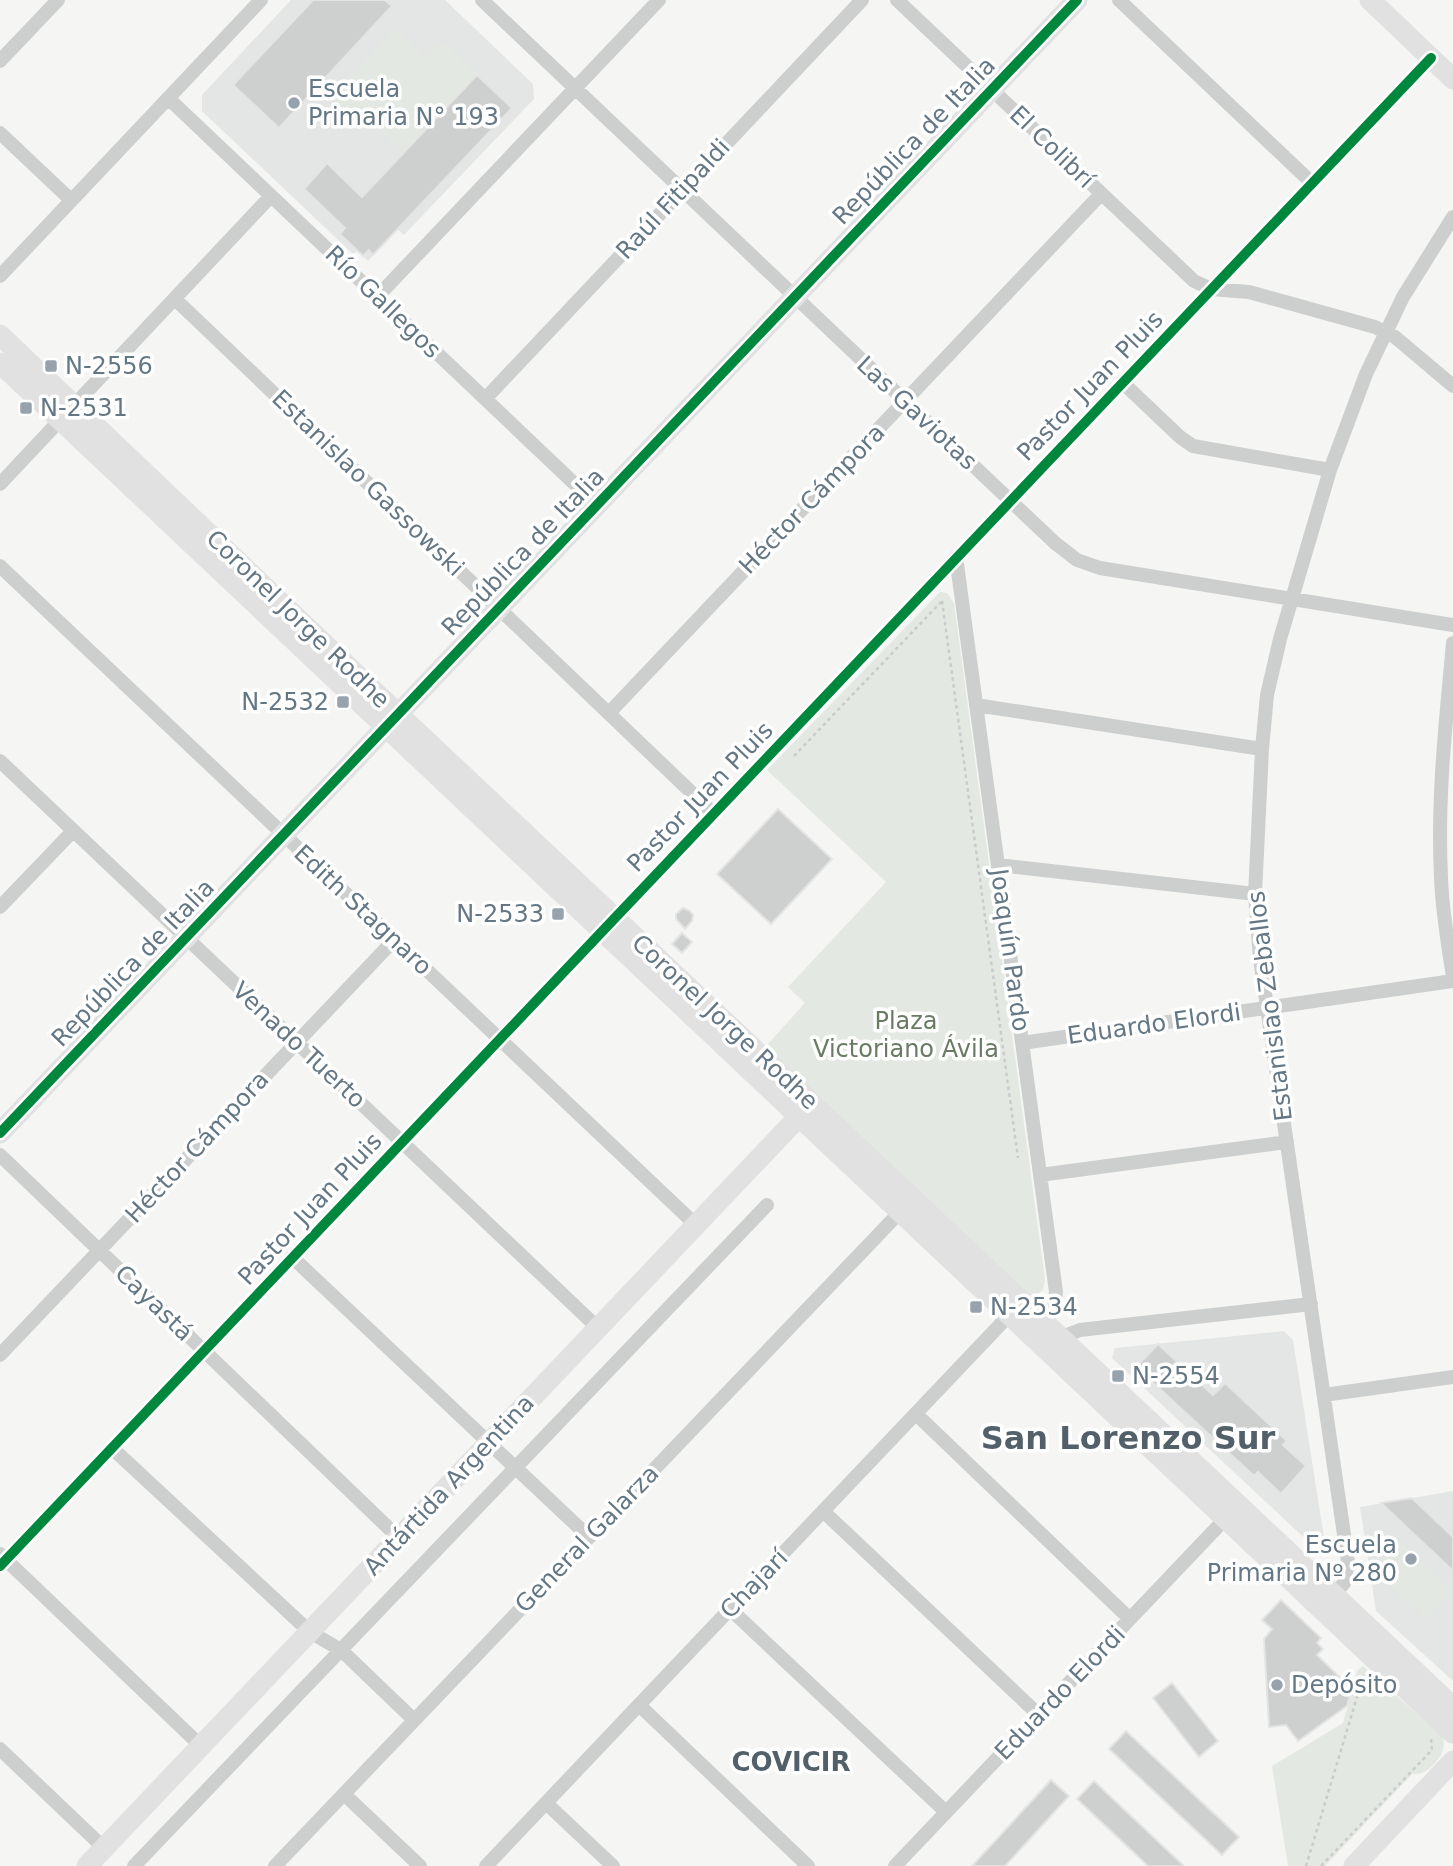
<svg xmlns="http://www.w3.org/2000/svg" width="1453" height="1866" font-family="'DejaVu Sans',sans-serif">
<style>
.built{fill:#e4e5e5}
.green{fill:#e4e8e2}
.building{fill:#ced0d0;stroke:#e4e4e4;stroke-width:2}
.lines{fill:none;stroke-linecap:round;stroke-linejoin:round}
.path{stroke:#cacbcc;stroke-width:2.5;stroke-dasharray:3.5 3.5;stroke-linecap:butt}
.street{stroke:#cdcfcf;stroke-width:14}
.secondary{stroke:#e1e1e2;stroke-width:21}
.cycleway-casing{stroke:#fff;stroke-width:15}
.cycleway{stroke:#00873e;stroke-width:10}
.poi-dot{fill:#97a3ac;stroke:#fff;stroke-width:2.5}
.labels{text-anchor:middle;stroke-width:7;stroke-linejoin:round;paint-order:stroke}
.poi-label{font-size:24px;fill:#647785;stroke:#fff;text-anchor:start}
.street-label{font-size:24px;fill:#647785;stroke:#fff}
.park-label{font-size:24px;fill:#697c63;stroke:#fff}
.neighbourhood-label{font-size:26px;font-weight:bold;fill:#52606a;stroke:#fff}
.district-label{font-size:32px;font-weight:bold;fill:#52606a;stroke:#fff}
</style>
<rect width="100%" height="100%" fill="#f5f5f4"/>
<path class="built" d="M 291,0 L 445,0 L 533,84 L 534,99 L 404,235 L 397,229 L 368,261 L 357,251 L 353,254 L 202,111 L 202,95 Z
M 1284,1331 L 1293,1340 L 1325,1544 L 1313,1546 L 1112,1358 L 1115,1348 Z
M 1453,1491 L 1453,1681 L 1376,1611 L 1360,1507 Z"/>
<path class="green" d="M 395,29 L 426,59 L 443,42 L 477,75 L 403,153 L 369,120 L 361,129 L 329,99 Z
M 940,592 L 947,593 L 954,603 L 1045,1280 L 1043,1290 L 1037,1295 L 1030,1295 L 765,1047 L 805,1003 L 788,987 L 886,882 L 767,770 Z
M 1400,1541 L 1453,1591 L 1427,1619 L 1373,1569 Z
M 1363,1666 L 1441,1735 C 1450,1747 1436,1766 1424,1772 C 1420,1774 1416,1774 1412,1774 L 1325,1866 L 1288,1866 L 1272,1766 L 1343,1723 L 1357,1671 Z"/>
<path class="building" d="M 313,0 L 385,0 L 392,6 L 279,128 L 233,85 Z
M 477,75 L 512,108 L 373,255 L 369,250 L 363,256 L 340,234 L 345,228 L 304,189 L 327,163 L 362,197 Z
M 778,809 L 832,859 L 771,924 L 717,874 Z
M 683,908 L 690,911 L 693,915 L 692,921 L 685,929 L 676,919 L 676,914 Z
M 682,933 L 692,942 L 682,953 L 672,944 Z
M 1158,1344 L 1213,1395 L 1225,1383 L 1287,1441 L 1283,1445 L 1306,1466 L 1281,1494 L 1258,1472 L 1254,1476 L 1136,1367 Z
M 1412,1498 L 1453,1537 L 1453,1571 L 1381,1503 Z
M 1281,1600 L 1321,1638 L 1317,1643 L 1323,1649 L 1317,1655 L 1352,1689 L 1347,1706 L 1298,1741 L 1286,1725 L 1269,1727 L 1264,1639 L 1272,1629 L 1262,1620 Z
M 1172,1683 L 1218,1741 L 1199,1757 L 1153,1698 Z
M 1126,1731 L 1239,1837 L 1222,1855 L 1109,1749 Z
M 1051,1780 L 1069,1796 L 1028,1841 L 1005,1866 L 972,1866 Z
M 1094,1781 L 1184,1866 L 1148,1866 L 1077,1799 Z"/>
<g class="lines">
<path class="path" d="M 942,601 L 1018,1158
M 794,756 L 942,601
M 1306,1866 L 1364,1674
M 1321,1866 L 1432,1750 L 1431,1739"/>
<path class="street" d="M 482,0 L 1055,543 L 1077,560 L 1100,568 L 1453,625
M 897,0 L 1194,281 L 1211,289 L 1249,292 L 1375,327 L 1395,337 L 1453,386
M 1119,0 L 1312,183
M 0,61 L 58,0
M 168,98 L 597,505
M 0,133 L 71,200
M 0,276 L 261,0
M 377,297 L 659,0
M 175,299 L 713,813
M 1122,382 L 1180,437 L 1193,446 L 1330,470
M 485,399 L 862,0
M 0,484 L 271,196
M 956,557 L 1056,1292 L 1054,1308 L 1040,1328
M 0,566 L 696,1225
M 1453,643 C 1446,720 1437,799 1441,877 C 1442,911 1448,944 1453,977
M 976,705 L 1262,749
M 609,713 L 1101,194
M 0,761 L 598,1328
M 998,865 L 1255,894
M 0,907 L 73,831
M 1022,1043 L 1453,981
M 0,1155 L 399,1538
M 1040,1175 L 1287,1142
M 292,1257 L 589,1537
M 1057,1346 L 1067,1335 L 1080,1330 L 1311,1304
M 0,1355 L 395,939
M 1324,1395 L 1453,1377
M 916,1414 L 1130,1619
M 112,1448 L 310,1632 L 341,1650 L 414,1720
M 823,1511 L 1039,1715
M 0,1554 L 201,1746
M 0,1566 L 1431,58
M 1329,1601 L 1344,1583 L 1348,1562 L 1260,959 L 1255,894 L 1262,749 L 1267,695 L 1280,639 L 1330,470 L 1366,374 L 1403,297 L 1453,217
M 730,1609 L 946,1812
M 639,1705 L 808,1866
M 0,1749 L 104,1848
M 344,1794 L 420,1866
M 546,1803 L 613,1866
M 134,1866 L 767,1205
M 275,1866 L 900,1212
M 486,1866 L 1014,1310
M 895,1866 L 1225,1519"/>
<path class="secondary" d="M 1370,0 L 1453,79
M 0,335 L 398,714 L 1453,1707
M 0,363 L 1453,1733
M 0,1133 L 1077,0
M 87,1866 L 809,1106
M 1354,1866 L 1453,1761"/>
<defs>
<path id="cycleway" d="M 0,1133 L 1077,0
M 0,1566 L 1431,58"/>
</defs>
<use href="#cycleway" class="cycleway-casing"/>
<use href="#cycleway" class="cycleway"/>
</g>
<g class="poi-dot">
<circle cx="294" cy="103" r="7"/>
<rect x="44" y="359" width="14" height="14" rx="3.5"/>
<rect x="19" y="401" width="14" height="14" rx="3.5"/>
<rect x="336" y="695" width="14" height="14" rx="3.5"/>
<rect x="551" y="907" width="14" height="14" rx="3.5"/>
<rect x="969" y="1300" width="14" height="14" rx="3.5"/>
<rect x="1111" y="1369" width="14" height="14" rx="3.5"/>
<circle cx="1411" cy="1559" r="7"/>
<circle cx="1277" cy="1685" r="7"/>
</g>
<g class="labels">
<g class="poi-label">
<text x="308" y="97">Escuela<tspan x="308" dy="28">Primaria N° 193</tspan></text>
<text x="65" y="374">N-2556</text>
<text x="40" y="416">N-2531</text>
<text x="329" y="710" text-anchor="end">N-2532</text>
<text x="544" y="922" text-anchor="end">N-2533</text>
<text x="990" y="1315">N-2534</text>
<text x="1132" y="1384">N-2554</text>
<text x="1397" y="1553" text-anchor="end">Escuela<tspan x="1397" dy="28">Primaria Nº 280</tspan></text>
<text x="1291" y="1693">Depósito</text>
</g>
<g class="street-label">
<text transform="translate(914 141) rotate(-46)" y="8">República de Italia</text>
<text transform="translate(1052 147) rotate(44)" y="8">El Colibrí</text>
<text transform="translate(673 199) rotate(-47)" y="8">Raúl Fitipaldi</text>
<text transform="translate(383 302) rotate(44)" y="8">Río Gallegos</text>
<text transform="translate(1090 386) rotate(-46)" y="8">Pastor Juan Pluis</text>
<text transform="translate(917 413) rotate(43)" y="8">Las Gaviotas</text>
<text transform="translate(368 483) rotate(44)" y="8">Estanislao Gassowski</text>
<text transform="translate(812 499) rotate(-46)" y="8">Héctor Cámpora</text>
<text transform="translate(523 552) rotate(-46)" y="8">República de Italia</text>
<text transform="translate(298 619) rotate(44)" y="8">Coronel Jorge Rodhe</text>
<text transform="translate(700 797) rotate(-46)" y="8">Pastor Juan Pluis</text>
<text transform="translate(363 910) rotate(43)" y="8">Edith Stagnaro</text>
<text transform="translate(1010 950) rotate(82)" y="8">Joaquín Pardo</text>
<text transform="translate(133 963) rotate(-46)" y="8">República de Italia</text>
<text transform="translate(1270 1006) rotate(-97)" y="8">Estanislao Zeballos</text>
<text transform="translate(725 1022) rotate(43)" y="8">Coronel Jorge Rodhe</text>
<text transform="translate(1154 1024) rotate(-8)" y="8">Eduardo Elordi</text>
<text transform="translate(299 1045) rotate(43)" y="8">Venado Tuerto</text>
<text transform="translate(197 1147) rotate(-47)" y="8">Héctor Cámpora</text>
<text transform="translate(310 1209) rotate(-47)" y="8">Pastor Juan Pluis</text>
<text transform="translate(154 1303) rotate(44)" y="8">Cayastá</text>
<text transform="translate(449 1485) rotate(-47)" y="8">Antártida Argentina</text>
<text transform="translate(587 1539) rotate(-46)" y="8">General Galarza</text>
<text transform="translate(754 1584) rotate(-46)" y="8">Chajarí</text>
<text transform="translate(1060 1693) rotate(-46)" y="8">Eduardo Elordi</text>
</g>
<g class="park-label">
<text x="906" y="1029">Plaza<tspan x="906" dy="28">Victoriano Ávila</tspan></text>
</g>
<g class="neighbourhood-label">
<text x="791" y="1771">COVICIR</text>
</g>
<g class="district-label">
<text x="1128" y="1449">San Lorenzo Sur</text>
</g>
</g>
</svg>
